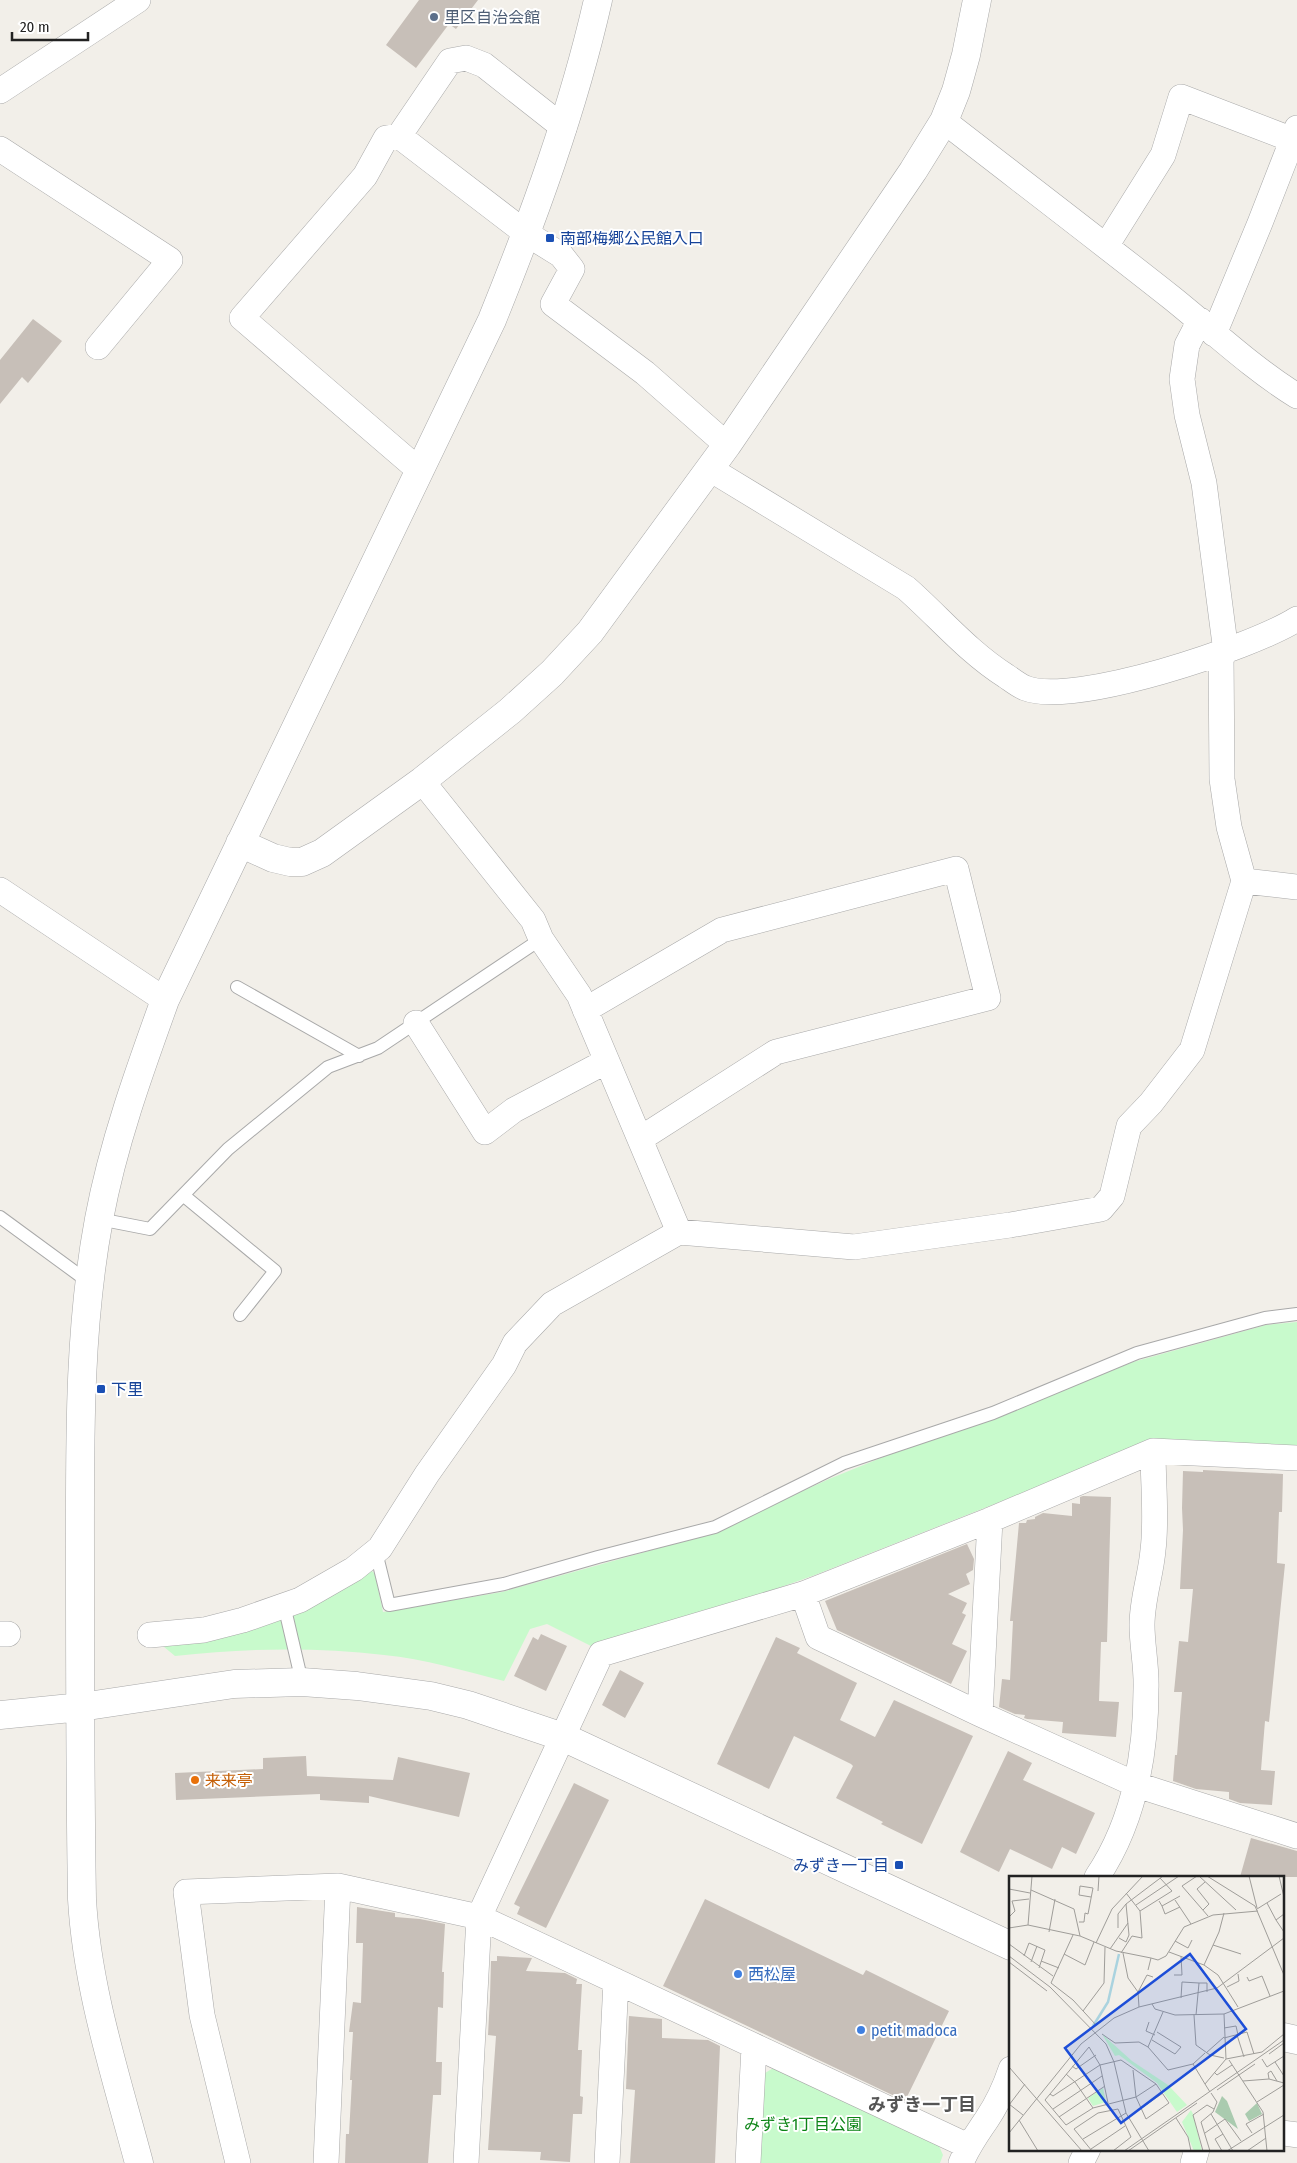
<svg xmlns="http://www.w3.org/2000/svg" width="1297" height="2163" font-family="'Fira Sans Condensed','Noto Sans JP',sans-serif">
<style>
.park{fill:#c8facc}
.building{fill:#c7bfb8}
.lines{fill:none;stroke-linecap:round;stroke-linejoin:round}
.service-casing{stroke:#a9a9a9;stroke-width:14}
.minor-casing{stroke:#a9a9a9;stroke-width:26}
.tertiary-casing{stroke:#a9a9a9;stroke-width:29}
.service{stroke:#fff;stroke-width:12}
.minor{stroke:#fff;stroke-width:25}
.tertiary{stroke:#fff;stroke-width:28}
.service-dot{fill:#5c6f8a;stroke:#fff;stroke-width:2}
.transit-dot{fill:#1a4fb4;stroke:#fff;stroke-width:2}
.food-dot{fill:#e8710a;stroke:#fff;stroke-width:2}
.shop-dot{fill:#3f7fe0;stroke:#fff;stroke-width:2}
.labels{text-anchor:middle;stroke-width:4;stroke-linejoin:round;paint-order:stroke}
.service-label{font-size:16px;fill:#4e5e75;stroke:#fff;text-anchor:start}
.transit-label{font-size:16px;fill:#164399;stroke:#fff;text-anchor:start}
.food-label{font-size:16px;fill:#c56008;stroke:#fff;text-anchor:start}
.shop-label{font-size:16px;fill:#366cbe;stroke:#fff;text-anchor:start}
.park-label{font-size:16px;fill:#0c8416;stroke:#fff}
.neighbourhood-label{font-size:18px;font-weight:bold;fill:#555;stroke:#fff}
.inset-river{fill:none;stroke:#aad3df;stroke-width:2.5}
.inset-road{fill:none;stroke:#9f9d99;stroke-width:1}
.view{fill:#1d4ed8;fill-opacity:0.15;stroke:#1d4ed8;stroke-width:2.5}
.inset-edge{fill:none;stroke:#222;stroke-width:2.5}
</style>
<rect width="100%" height="100%" fill="#f2efe9"/>
<path class="park" d="M 1297,1322 L 1297,1446 L 1121,1454 L 815,1575 L 696,1617 L 591,1646 L 547,1624 L 530,1629 L 504,1681 C 465,1671 424,1659 384,1655 C 315,1647 245,1648 175,1656 L 158,1642 L 371,1570 L 375,1574 L 383,1612 L 502,1592 L 706,1535 L 829,1479 L 893,1453 L 968,1428 L 1133,1362 L 1266,1325 Z
M 775,2067 L 939,2146 L 943,2155 L 940,2163 L 760,2163 L 765,2073 Z"/>
<path class="building" d="M 419,0 L 478,0 L 456,29 L 449,24 L 416,68 L 386,45 Z
M 33,319 L 62,341 L 28,383 L 22,377 L 0,404 L 0,360 Z
M 1203,1470 L 1283,1474 L 1282,1512 L 1279,1512 L 1277,1563 L 1285,1564 L 1269,1722 L 1265,1721 L 1261,1770 L 1275,1771 L 1272,1805 L 1240,1803 L 1229,1799 L 1229,1792 L 1196,1789 L 1173,1781 L 1175,1755 L 1177,1755 L 1182,1692 L 1174,1692 L 1179,1641 L 1188,1642 L 1193,1589 L 1180,1589 L 1183,1530 L 1182,1508 L 1183,1471 L 1203,1472 Z
M 1083,1496 L 1111,1497 L 1107,1642 L 1101,1642 L 1099,1701 L 1119,1702 L 1116,1737 L 1062,1733 L 1063,1722 L 1027,1719 L 1024,1718 L 1025,1715 L 1015,1714 L 999,1707 L 1002,1679 L 1010,1680 L 1013,1621 L 1010,1621 L 1019,1523 L 1026,1523 L 1027,1520 L 1035,1519 L 1035,1517 L 1043,1513 L 1072,1516 L 1072,1503 L 1080,1504 L 1080,1497 Z
M 967,1544 L 974,1559 L 973,1570 L 966,1574 L 970,1584 L 948,1594 L 967,1603 L 962,1613 L 966,1615 L 952,1644 L 967,1651 L 951,1684 L 837,1630 L 825,1601 Z
M 541,1634 L 567,1646 L 546,1691 L 514,1676 L 533,1637 L 538,1640 Z
M 776,1637 L 800,1648 L 797,1653 L 857,1683 L 840,1720 L 875,1737 L 894,1700 L 973,1736 L 922,1844 L 881,1824 L 883,1822 L 836,1798 L 853,1766 L 851,1764 L 794,1736 L 769,1789 L 717,1764 Z
M 620,1670 L 644,1683 L 625,1718 L 602,1705 Z
M 1008,1751 L 1032,1763 L 1023,1780 L 1095,1813 L 1076,1854 L 1062,1847 L 1052,1869 L 1010,1849 L 999,1872 L 960,1852 Z
M 306,1756 L 307,1776 L 393,1780 L 398,1757 L 470,1773 L 459,1817 L 369,1796 L 369,1803 L 320,1800 L 320,1794 L 176,1800 L 175,1773 L 263,1769 L 263,1758 Z
M 574,1783 L 609,1800 L 546,1928 L 517,1914 L 520,1907 L 514,1904 Z
M 1251,1838 L 1297,1851 L 1297,1877 L 1240,1877 Z
M 705,1899 L 863,1975 L 866,1970 L 949,2011 L 905,2101 L 663,1986 Z
M 357,1907 L 395,1913 L 395,1917 L 420,1919 L 445,1924 L 442,1972 L 444,1972 L 443,2008 L 438,2007 L 436,2062 L 442,2062 L 441,2095 L 433,2095 L 428,2163 L 345,2163 L 346,2134 L 349,2134 L 352,2080 L 350,2080 L 353,2032 L 349,2032 L 353,2002 L 361,2003 L 363,1943 L 356,1943 Z
M 497,1956 L 532,1958 L 526,1971 L 565,1973 L 577,1979 L 576,1984 L 582,1984 L 578,2050 L 582,2050 L 580,2096 L 583,2097 L 582,2114 L 573,2114 L 570,2162 L 540,2160 L 541,2152 L 488,2150 L 496,2036 L 488,2035 L 490,1997 L 491,1961 L 497,1961 Z
M 629,2016 L 662,2019 L 662,2038 L 708,2040 L 720,2046 L 715,2163 L 630,2163 L 635,2090 L 626,2089 Z"/>
<g class="lines">
<defs>
<path id="service" d="M 237,987 L 359,1056
M 183,1195 L 275,1271 L 240,1315
M 0,1217 L 90,1283
M 99,1219 L 150,1229 L 228,1149 L 328,1067 L 378,1048 L 541,939
M 376,1552 L 389,1605 L 504,1584 L 598,1557 L 715,1527 L 844,1463 L 993,1413 L 1137,1353 L 1265,1318 L 1297,1314
M 284,1605 L 302,1682"/>
<path id="minor" d="M 0,91 L 138,0
M 944,121 C 1020,180 1096,238 1172,298 C 1213,331 1252,368 1297,396
M 399,136 L 450,61 L 466,58 L 484,65 L 564,128
M 0,149 L 170,260 L 98,347
M 1106,246 L 1163,155 L 1181,97 L 1293,140
M 1200,320 L 1187,345 L 1182,379 L 1187,415 L 1204,483 L 1226,652
M 1214,334 L 1260,223 L 1297,128
M 710,469 L 906,588 C 939,617 968,652 1006,676 C 1012,680 1018,685 1025,688 C 1074,707 1251,648 1297,619
M 420,471 L 242,318 L 365,176 L 386,138 L 399,136 L 527,234 L 561,255 L 572,269 L 553,304 L 645,373 L 727,445
M 422,781 L 533,920 L 541,939 L 579,995 L 679,1232
M 1244,881 L 1297,887
M 0,890 L 165,1000
M 585,1010 L 722,930 L 956,869 L 988,998 L 776,1052 L 640,1139
M 416,1023 L 485,1132 L 514,1110 L 607,1061
M 803,1594 L 818,1637 L 980,1714 L 1137,1785 L 1297,1836
M 0,1634 L 8,1634
M 150,1635 L 204,1630 L 243,1620 L 300,1600 L 354,1569 L 380,1548 L 427,1474 L 504,1365 L 515,1343 L 552,1304 L 679,1232 L 854,1247 L 1010,1225 L 1101,1209 L 1112,1196 L 1129,1126 L 1151,1103 L 1192,1050 L 1244,881 L 1229,827 L 1222,779 L 1221,654
M 980,1714 L 990,1520
M 1097,1877 C 1134,1822 1146,1755 1146,1689 C 1147,1668 1142,1646 1142,1625 C 1142,1599 1151,1575 1153,1550 C 1157,1519 1153,1483 1153,1451
M 1283,2133 L 1297,2135
M 238,2163 L 202,2015 L 186,1892 L 338,1886 L 479,1917 L 968,2146
M 326,2163 L 338,1886
M 466,2163 L 479,1917 L 601,1654 L 803,1594 L 990,1520 L 1153,1451 L 1297,1458
M 607,2163 L 616,1981
M 748,2163 L 754,2047
M 961,2163 C 968,2146 977,2134 987,2119 C 997,2104 1005,2087 1011,2069
M 1081,2163 L 1088,2149
M 1193,2163 L 1197,2149"/>
<path id="tertiary" d="M 240,843 L 273,858 L 290,862 L 302,862 L 322,853 L 422,781 L 510,711 L 552,673 L 590,632 L 727,445 L 913,171 L 944,121 L 956,91 L 966,55 L 977,0
M 0,1715 L 81,1707 L 234,1684 L 302,1682 L 357,1686 L 431,1696 L 468,1705 L 563,1737 L 1011,1946
M 1283,2037 L 1297,2040
M 139,2163 C 116,2076 87,1989 82,1899 C 80,1786 80,1674 80,1561 C 80,1447 78,1331 99,1219 C 113,1144 139,1072 165,1000 L 492,320 C 534,216 573,110 598,0"/>
</defs>
<use href="#service" class="service-casing"/>
<use href="#minor" class="minor-casing"/>
<use href="#tertiary" class="tertiary-casing"/>
<use href="#service" class="service"/>
<use href="#minor" class="minor"/>
<use href="#tertiary" class="tertiary"/>
</g>
<circle class="service-dot" cx="434" cy="17" r="5"/>
<g class="transit-dot">
<rect x="545" y="233" width="10" height="10" rx="2.5"/>
<rect x="96" y="1384" width="10" height="10" rx="2.5"/>
<rect x="894" y="1860" width="10" height="10" rx="2.5"/>
</g>
<circle class="food-dot" cx="195" cy="1780" r="5"/>
<g class="shop-dot">
<circle cx="738" cy="1974" r="5"/>
<circle cx="861" cy="2030" r="5"/>
</g>
<g class="labels">
<g class="service-label">
<text x="444" y="23">里区自治会館</text>
</g>
<g class="transit-label">
<text x="560" y="244">南部梅郷公民館入口</text>
<text x="111" y="1395">下里</text>
<text x="889" y="1871" text-anchor="end">みずき一丁目</text>
</g>
<g class="food-label">
<text x="205" y="1786">来来亭</text>
</g>
<g class="shop-label">
<text x="748" y="1980">西松屋</text>
<text x="871" y="2036">petit madoca</text>
</g>
<g class="park-label">
<text x="803" y="2130">みずき1丁目公園</text>
</g>
<g class="neighbourhood-label">
<text x="922" y="2111">みずき一丁目</text>
</g>
</g>
<g transform="translate(1009 1876)">
<rect width="275" height="275" fill="#f2efe9"/>
<path d="M 213,220 L 218,225 L 229,253 L 206,236 ZM 248,227 L 253,238 L 240,245 L 236,238 Z" fill="#aacbaf"/>
<path d="M 93,158 L 123,185 L 159,209 L 178,229 L 168,236 L 148,207 L 110,179 L 106,180 ZM 94,212 L 97,226 L 84,230 L 79,222 ZM 182,234 L 184,238 L 193,275 L 185,275 L 173,246 Z" fill="#c8facc"/>
<path class="inset-river" d="M 84,150 L 99,126 L 110,78"/>
<path class="inset-road" d="M 188,0 L 173,10 L 199,40M 190,0 L 227,34M 198,0 L 246,30 L 275,99M 240,0 L 248,32M 270,0 L 275,21M 0,13 L 21,17M 22,14 L 65,33 L 71,60M 89,15 L 90,0M 117,17 L 131,35 L 163,15 L 151,2M 166,24 L 182,48M 150,25 L 153,30 L 171,20M 258,27 L 267,44M 127,29 L 170,0M 153,30 L 156,38 L 171,31M 248,33 L 272,18M 194,34 L 200,28 L 188,13 L 196,6M 275,38 L 267,44 L 275,56M 0,41 L 6,35 L 3,25 L 20,23M 70,46 L 75,46 L 76,37 L 79,38 L 84,12 L 71,10 L 70,19 L 82,21M 19,49 L 23,0M 0,52 L 19,49 L 71,60 L 107,75 L 142,82M 109,52 L 109,38 L 117,28 L 154,0M 40,56 L 46,23M 64,59 L 42,107 L 64,124 L 87,149M 110,62 L 117,66 L 120,59 L 117,28M 166,65 L 179,72 L 183,64M 87,67 L 103,33 L 134,0M 0,68 L 44,100M 204,69 L 232,78M 101,73 L 119,47M 160,76 L 195,89 L 209,99 L 229,131M 112,77 L 123,60 L 133,62 L 131,35M 114,77 L 119,102 L 129,116M 55,78 L 76,89 L 85,66M 0,80 L 41,111 L 97,168 L 105,186 L 117,237 L 140,275M 15,80 L 20,67 L 36,74 L 30,92M 32,85 L 50,92M 0,86 L 38,115M 22,86 L 28,70M 195,89 L 210,56 L 215,37M 139,94 L 142,82 L 149,84 L 157,80 L 175,51 L 204,39 L 249,35M 165,99 L 173,99 L 172,80M 238,101 L 240,105 L 253,100 L 261,120M 190,107 L 198,107 L 198,116M 218,111 L 230,105 L 229,98M 172,122 L 173,106 L 190,107 L 187,139M 143,128 L 146,133 L 166,139 L 215,138 L 275,115M 130,131 L 129,116 L 138,99 L 144,101M 74,135 L 95,107 L 96,71M 215,138 L 217,183 L 253,176 L 275,158M 185,139 L 187,169 L 201,179 L 215,182M 140,146 L 137,155 L 146,159M 215,152 L 227,150 L 229,159M 93,158 L 106,167 L 130,166 L 139,171 L 159,194 L 184,188 L 196,177M 228,159 L 235,181M 215,162 L 238,156 L 245,178M 143,164 L 166,178 L 172,171 L 148,156M 139,171 L 154,136M 197,177 L 215,161M 260,178 L 275,167M 253,183 L 258,191 L 275,180M 220,184 L 254,236 L 258,275M 266,186 L 275,200M 184,188 L 196,208M 63,190 L 67,193 L 87,179M 0,191 L 73,275M 205,196 L 208,199 L 223,189M 57,198 L 66,206 L 84,232M 260,203 L 259,197 L 262,195 L 268,205M 234,205 L 260,203 L 275,207M 208,214 L 246,188M 201,216 L 196,208 L 217,183M 41,218 L 44,220 L 91,189 L 112,184 L 147,208 L 160,227 L 137,243 L 127,221 L 124,194M 248,226 L 275,209M 99,227 L 91,189 L 80,171 L 36,224 L 57,249 L 84,232 L 127,221 L 147,208M 0,228 L 14,239M 0,229 L 16,208M 44,233 L 93,200M 131,233 L 154,217M 202,238 L 224,275M 50,241 L 96,210M 167,242 L 179,261 L 182,275M 10,244 L 29,275M 0,257 L 72,168 L 105,142 L 130,131 L 208,112 L 275,62M 196,257 L 216,243 L 232,265M 243,257 L 237,248 L 255,238M 74,263 L 117,237M 82,273 L 116,250M 83,275 L 65,253 L 89,237 L 109,233 L 122,261 L 104,275M 115,275 L 275,164M 119,275 L 188,227M 194,275 L 184,239 L 198,229 L 205,233M 201,275 L 192,246 L 204,236 L 208,226 L 202,217M 213,275 L 206,263 L 214,258M 218,275 L 275,239M 238,275 L 257,262"/>
<path class="view" d="M 181,78 L 237,153 L 112,247 L 56,172 Z"/>
<rect width="275" height="275" class="inset-edge"/>
</g>
<path d="M12 32v8h76v-8" fill="none" stroke="#222222" stroke-width="2.5"/>
<text x="20" y="32" font-size="15" fill="#222222" stroke="#ffffff" stroke-width="4" paint-order="stroke">20 m</text>
</svg>
